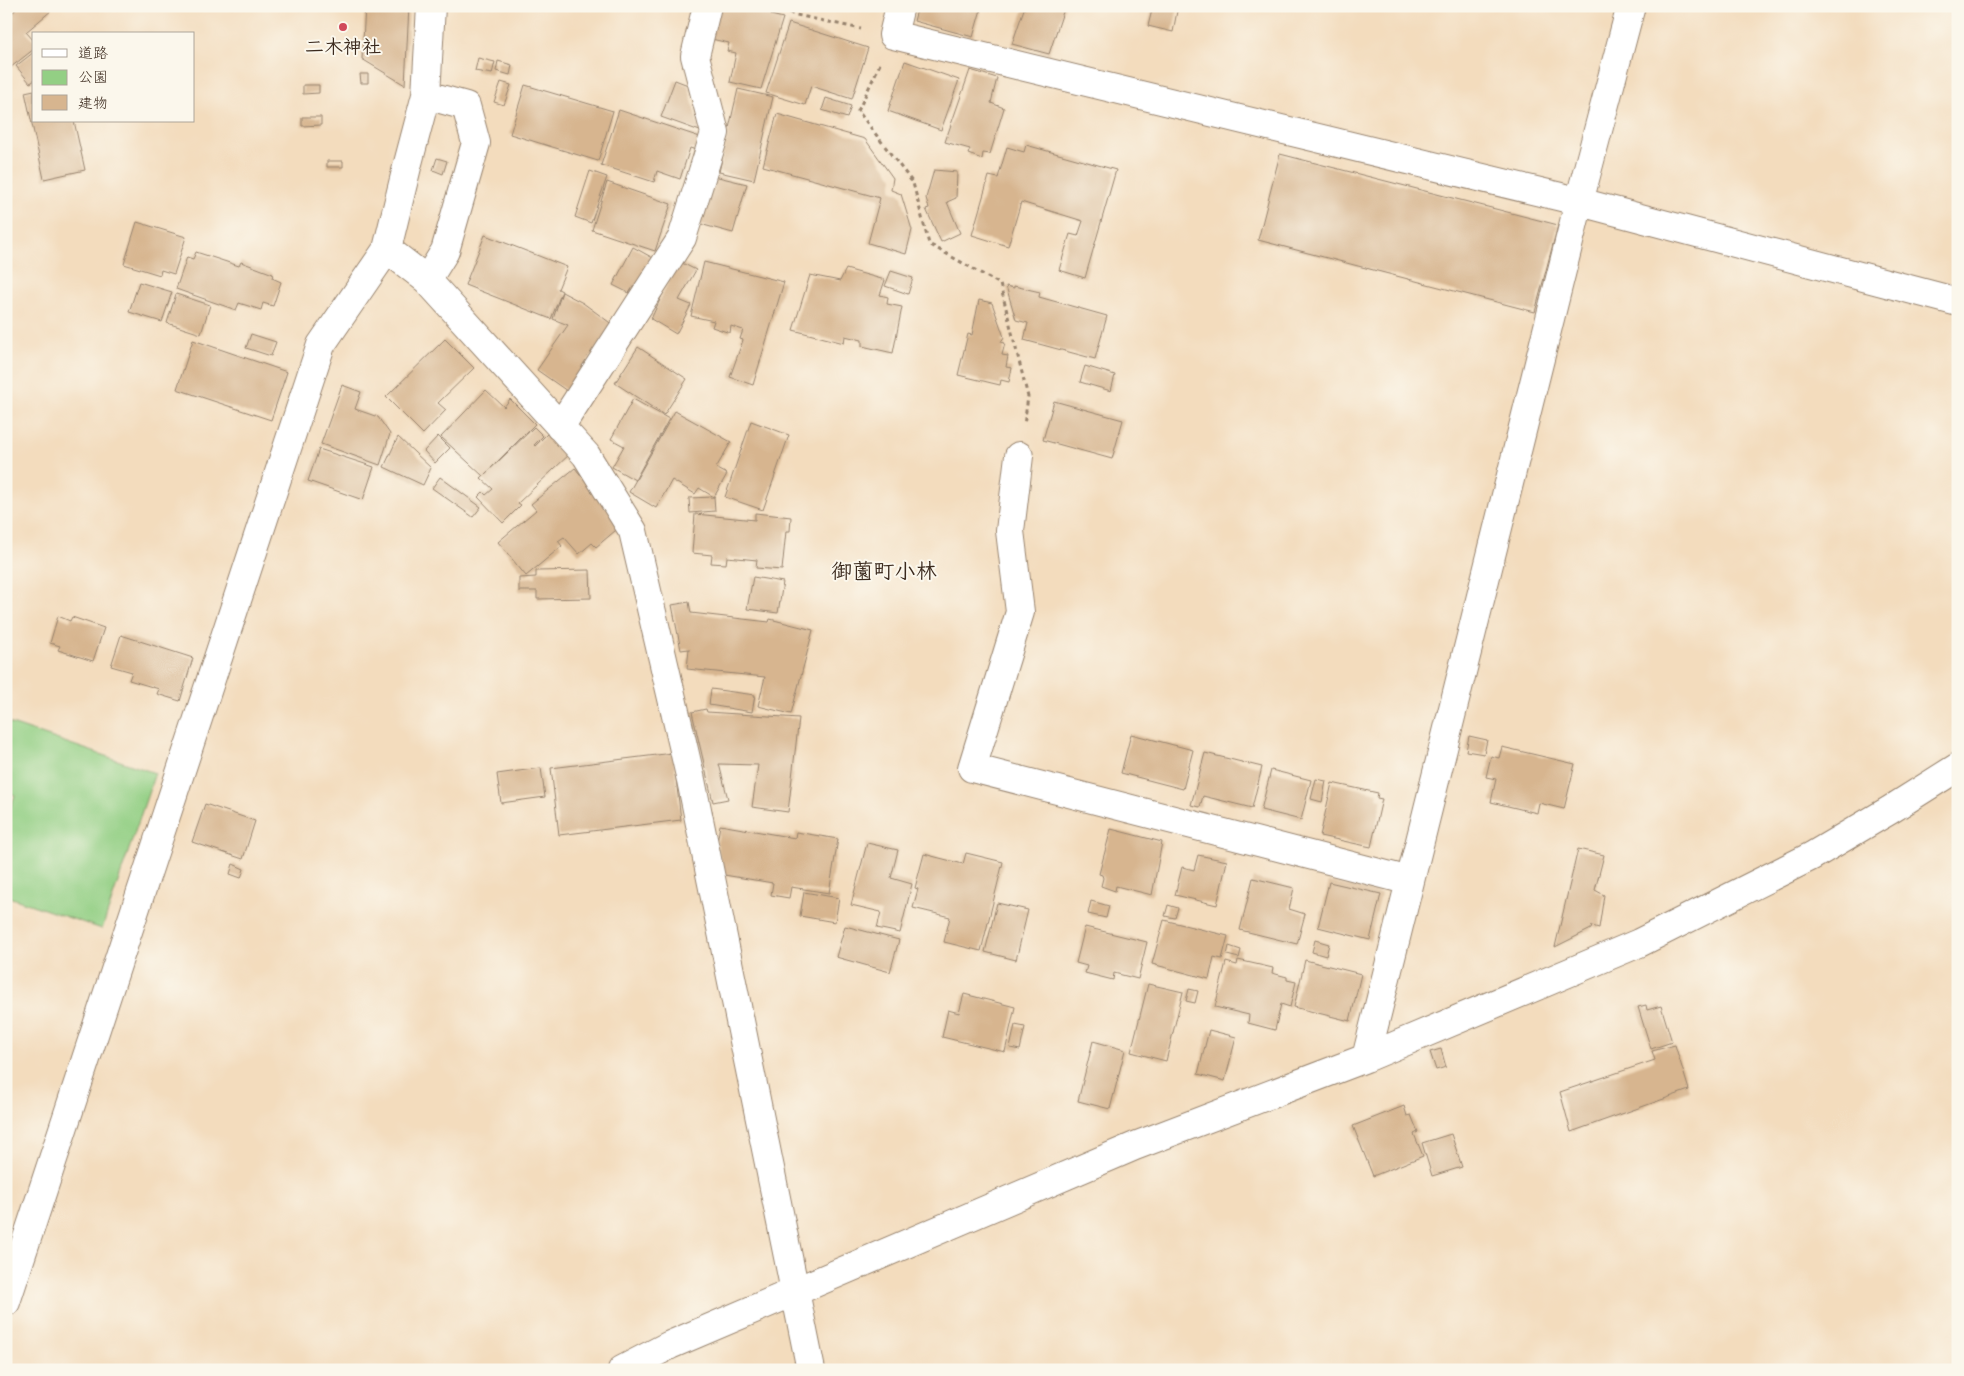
<svg xmlns="http://www.w3.org/2000/svg" width="1964" height="1376" font-family="Mynerve,'Klee One',sans-serif">
<style>
.green{fill:#93cf84;stroke:#677c51}
.building{fill:#d7b58f}
.lines{fill:none;stroke-linecap:round;stroke-linejoin:round}
.minor-casing{stroke:#97836e;stroke-width:30}
.path{stroke:#97836e;stroke-width:3;stroke-dasharray:4 4;stroke-linecap:butt}
.minor{stroke:#fff;stroke-width:28}
.poi-dot{fill:#d1495b;stroke:#fbf7ec;stroke-width:2}
.labels{text-anchor:middle;stroke-width:4;stroke-linejoin:round;paint-order:stroke}
.poi-label{font-size:19px;font-weight:bold;fill:#3b2a1e;stroke:#fbf7ec}
.quarter-label{font-size:21px;font-weight:bold;fill:#3b2a1e;stroke:#fbf7ec}
</style>
<rect width="100%" height="100%" fill="#fbf7ec"/>
<filter id="ink" filterUnits="userSpaceOnUse"><feTurbulence type="fractalNoise" baseFrequency=".02" numOctaves="2"/><feDisplacementMap in="SourceGraphic" scale="10" xChannelSelector="R" yChannelSelector="G"/><feConvolveMatrix kernelMatrix="1 2 1 2 8 2 1 2 1" color-interpolation-filters="sRGB"/></filter>
<filter id="wash" filterUnits="userSpaceOnUse"><feTurbulence type="fractalNoise" baseFrequency=".0096" numOctaves="4" result="noise"/><feDisplacementMap in="SourceGraphic" scale="20" xChannelSelector="R" yChannelSelector="G"/><feGaussianBlur stdDeviation="1.12" result="paint"/><feColorMatrix in="noise" values="0 0 0 0 0 0 0 0 0 0 0 0 0 0 0 0 0 1.4 0 .05"/><feComposite in="paint" operator="in"/></filter>
<g filter="url(#wash)">
<rect width="100%" height="100%" fill="#f3dcbd"/>
<path class="green" d="M 6,722 L 155,773 L 102,929 L 6,896 L 6,819 L 15,795 L 6,792 Z"/>
<g id="blocks">
<path class="building" d="M 20,6 L 49,6 L 52,10 L 26,32 L 34,41 L 34,49 L 6,71 L 6,18 Z
M 365,6 L 409,6 L 405,85 L 362,59 Z
M 715,6 L 773,6 L 771,15 L 783,18 L 761,89 L 730,82 L 736,53 L 727,51 L 729,43 L 707,38 Z
M 918,6 L 982,6 L 973,37 L 914,21 Z
M 1025,6 L 1065,6 L 1049,54 L 1012,44 Z
M 1153,6 L 1178,6 L 1173,32 L 1148,26 Z
M 789,23 L 868,48 L 852,99 L 811,86 L 805,105 L 766,93 Z
M 34,52 L 34,81 L 30,83 L 16,66 Z
M 478,58 L 495,62 L 492,74 L 475,71 Z
M 498,61 L 512,65 L 510,75 L 496,71 Z
M 905,61 L 959,80 L 941,130 L 888,111 Z
M 970,70 L 997,78 L 991,103 L 1004,108 L 990,154 L 983,153 L 982,159 L 968,154 L 970,149 L 945,142 Z
M 360,74 L 368,74 L 368,83 L 361,83 Z
M 675,80 L 688,85 L 700,131 L 661,117 Z
M 501,82 L 511,85 L 504,105 L 494,102 Z
M 303,85 L 319,85 L 319,93 L 303,94 Z
M 525,85 L 613,111 L 598,161 L 510,134 Z
M 738,89 L 773,97 L 754,180 L 719,172 Z
M 34,90 L 34,121 L 74,121 L 85,170 L 44,179 L 25,92 Z
M 826,98 L 851,106 L 847,118 L 822,110 Z
M 619,110 L 700,137 L 696,150 L 690,148 L 680,179 L 657,171 L 654,182 L 601,165 Z
M 777,114 L 865,139 L 893,178 L 891,190 L 901,194 L 912,230 L 906,254 L 868,243 L 880,198 L 763,166 Z
M 302,117 L 321,117 L 321,125 L 302,126 Z
M 1026,145 L 1116,170 L 1085,278 L 1059,270 L 1070,234 L 1078,236 L 1083,221 L 1021,202 L 1008,246 L 972,235 L 989,176 L 998,178 L 1007,147 L 1024,152 Z
M 1280,154 L 1558,225 L 1535,312 L 1258,240 Z
M 437,158 L 447,161 L 443,174 L 433,170 Z
M 327,161 L 343,161 L 343,167 L 327,167 Z
M 934,170 L 957,172 L 956,198 L 947,202 L 960,233 L 941,242 L 926,209 L 929,208 L 926,198 Z
M 590,171 L 607,177 L 591,223 L 575,217 Z
M 714,176 L 747,184 L 733,233 L 700,224 Z
M 607,182 L 671,204 L 655,251 L 592,230 Z
M 137,222 L 186,237 L 174,274 L 161,270 L 160,275 L 124,264 Z
M 485,235 L 567,267 L 558,289 L 562,291 L 551,319 L 465,285 Z
M 633,247 L 653,258 L 633,295 L 613,285 Z
M 196,252 L 239,266 L 241,262 L 273,274 L 272,278 L 281,282 L 273,306 L 263,303 L 261,310 L 239,303 L 236,310 L 176,289 L 187,257 L 193,259 Z
M 678,261 L 696,270 L 679,300 L 691,305 L 676,334 L 651,319 Z
M 704,262 L 784,282 L 753,385 L 730,377 L 743,340 L 740,339 L 743,330 L 731,326 L 730,333 L 712,327 L 714,321 L 691,316 Z
M 846,269 L 885,280 L 880,295 L 888,297 L 887,304 L 902,307 L 893,353 L 862,346 L 862,340 L 845,336 L 844,343 L 793,330 L 810,275 L 840,281 Z
M 891,271 L 913,278 L 908,294 L 885,286 Z
M 139,282 L 172,292 L 162,322 L 129,312 Z
M 1006,286 L 1014,288 L 1014,286 L 1040,292 L 1039,297 L 1107,316 L 1095,359 L 1024,340 L 1028,323 L 1016,320 Z
M 562,292 L 583,303 L 613,325 L 567,391 L 537,370 L 568,325 L 553,319 Z
M 176,294 L 210,305 L 201,334 L 167,323 Z
M 979,300 L 992,303 L 1004,337 L 1001,342 L 1005,343 L 1002,355 L 1008,356 L 1006,367 L 1012,368 L 1009,382 L 1001,380 L 1000,385 L 958,375 L 968,334 L 972,335 Z
M 251,334 L 276,342 L 271,356 L 246,348 Z
M 445,339 L 474,368 L 438,403 L 446,410 L 423,434 L 386,397 Z
M 193,340 L 287,372 L 271,420 L 177,389 Z
M 638,347 L 687,379 L 664,415 L 615,383 Z
M 1085,366 L 1115,375 L 1111,391 L 1080,382 Z
M 342,385 L 361,392 L 355,409 L 378,417 L 390,434 L 380,465 L 321,444 Z
M 486,390 L 504,407 L 510,399 L 535,424 L 483,476 L 441,437 Z
M 633,399 L 669,419 L 635,480 L 612,467 L 624,446 L 611,439 Z
M 1054,401 L 1123,420 L 1112,459 L 1043,440 Z
M 675,411 L 731,442 L 716,468 L 727,474 L 714,497 L 699,488 L 695,494 L 672,480 L 656,508 L 629,492 Z
M 751,421 L 789,435 L 763,510 L 725,497 Z
M 534,427 L 543,436 L 534,445 L 535,446 L 551,430 L 572,452 L 518,503 L 521,505 L 503,523 L 478,497 L 483,492 L 486,495 L 493,489 L 481,478 Z
M 438,436 L 450,448 L 435,463 L 424,451 Z
M 398,437 L 431,468 L 423,485 L 384,467 Z
M 319,449 L 374,467 L 363,500 L 308,481 Z
M 575,468 L 622,525 L 596,547 L 592,543 L 579,554 L 564,537 L 558,541 L 562,546 L 526,576 L 498,542 L 536,510 L 531,504 Z
M 440,477 L 481,507 L 473,517 L 432,488 Z
M 714,497 L 715,511 L 690,513 L 689,498 Z
M 755,513 L 791,517 L 790,531 L 786,531 L 782,570 L 756,568 L 757,560 L 727,557 L 726,564 L 711,563 L 712,555 L 692,553 L 695,514 L 755,520 Z
M 590,570 L 591,598 L 537,599 L 537,591 L 519,591 L 519,578 L 536,577 L 536,571 Z
M 753,577 L 783,582 L 778,613 L 747,609 Z
M 689,602 L 691,613 L 769,622 L 770,619 L 813,630 L 791,714 L 758,706 L 765,677 L 687,669 L 689,649 L 681,650 L 672,605 Z
M 58,616 L 70,621 L 72,617 L 104,628 L 93,661 L 58,650 L 60,646 L 50,643 Z
M 121,635 L 193,658 L 180,701 L 157,694 L 159,689 L 129,680 L 132,672 L 111,666 Z
M 711,689 L 755,695 L 752,712 L 709,705 Z
M 706,709 L 707,712 L 799,718 L 788,812 L 752,807 L 758,765 L 719,764 L 728,799 L 713,802 L 692,712 Z
M 1131,734 L 1193,750 L 1183,789 L 1121,773 Z
M 1469,736 L 1487,740 L 1484,754 L 1466,751 Z
M 1502,747 L 1575,764 L 1564,809 L 1539,803 L 1537,813 L 1491,802 L 1496,779 L 1486,777 L 1491,756 L 1499,758 Z
M 673,753 L 681,820 L 559,835 L 551,768 Z
M 1205,753 L 1262,767 L 1252,808 L 1203,796 L 1200,807 L 1191,805 Z
M 541,768 L 545,797 L 501,803 L 497,774 Z
M 1271,770 L 1311,780 L 1301,820 L 1261,810 Z
M 1316,779 L 1326,781 L 1322,802 L 1311,799 Z
M 1332,783 L 1378,793 L 1377,798 L 1382,799 L 1371,847 L 1320,836 Z
M 205,804 L 255,821 L 243,859 L 192,842 Z
M 720,825 L 795,838 L 796,832 L 838,839 L 829,893 L 791,887 L 789,898 L 771,895 L 773,883 L 724,875 L 717,843 Z
M 1111,829 L 1162,842 L 1152,895 L 1116,886 L 1115,891 L 1101,886 L 1103,878 L 1102,875 L 1099,874 Z
M 867,843 L 898,850 L 891,878 L 912,884 L 900,933 L 877,928 L 881,912 L 851,905 Z
M 1578,849 L 1604,855 L 1595,890 L 1604,895 L 1599,928 L 1592,926 L 1591,929 L 1555,947 Z
M 966,853 L 1003,862 L 981,951 L 944,942 L 950,917 L 913,908 L 918,889 L 915,888 L 924,854 L 963,864 Z
M 1198,855 L 1227,861 L 1217,905 L 1175,895 L 1182,867 L 1194,870 Z
M 233,864 L 244,869 L 241,878 L 230,874 Z
M 1253,878 L 1294,888 L 1289,909 L 1305,914 L 1297,944 L 1240,930 Z
M 1329,882 L 1381,894 L 1370,940 L 1318,927 Z
M 804,892 L 839,898 L 835,922 L 800,916 Z
M 1091,901 L 1109,906 L 1106,918 L 1088,914 Z
M 997,903 L 1028,910 L 1016,960 L 985,952 Z
M 1168,905 L 1178,908 L 1175,918 L 1165,916 Z
M 1164,920 L 1228,936 L 1222,959 L 1214,957 L 1209,979 L 1152,964 Z
M 845,926 L 899,940 L 890,972 L 836,957 Z
M 1085,927 L 1147,942 L 1138,979 L 1114,973 L 1113,980 L 1085,973 L 1087,966 L 1076,963 Z
M 1315,940 L 1329,944 L 1326,956 L 1312,952 Z
M 1229,946 L 1241,950 L 1239,958 L 1227,955 Z
M 1238,960 L 1273,968 L 1272,973 L 1287,977 L 1287,980 L 1296,982 L 1290,1007 L 1281,1004 L 1275,1030 L 1248,1023 L 1249,1015 L 1215,1007 L 1226,962 L 1237,965 Z
M 1305,960 L 1361,974 L 1350,1021 L 1294,1007 Z
M 1148,984 L 1183,992 L 1166,1061 L 1131,1052 Z
M 1189,989 L 1198,991 L 1195,1003 L 1186,1001 Z
M 964,994 L 1015,1007 L 1005,1052 L 942,1037 L 948,1010 L 959,1013 Z
M 1646,1005 L 1647,1010 L 1661,1006 L 1672,1042 L 1651,1049 L 1638,1007 Z
M 1015,1025 L 1025,1027 L 1020,1050 L 1010,1048 Z
M 1209,1030 L 1236,1037 L 1225,1081 L 1198,1074 Z
M 1093,1041 L 1125,1050 L 1110,1109 L 1078,1101 Z
M 1675,1045 L 1689,1090 L 1571,1132 L 1560,1092 L 1655,1060 L 1652,1051 Z
M 1441,1049 L 1446,1067 L 1436,1070 L 1430,1052 Z
M 1404,1106 L 1407,1116 L 1411,1115 L 1418,1132 L 1414,1134 L 1423,1156 L 1373,1176 L 1353,1126 Z
M 1451,1134 L 1462,1167 L 1432,1176 L 1422,1143 Z"/>
</g>
</g>
<g filter="url(#ink)">
<use href="#blocks" fill-opacity="0" stroke="#97836e" stroke-width="1"/>
<g class="lines">
<defs>
<path id="minor" d="M 900,6 L 893,35 L 1561,197 L 1958,302
M 426,95 L 466,106 L 476,143 L 445,251 L 427,280
M 387,249 L 427,280 L 586,455 L 633,531 L 691,780 L 811,1370
M 560,427 L 682,238 L 715,133 L 695,56 L 707,6
M 1019,456 L 1010,531 L 1020,612 L 972,768 L 1410,881
M 1366,1058 L 1579,202 L 1631,6
M 6,1302 L 321,345 L 387,249 L 407,167 L 426,95 L 431,6
M 622,1370 L 670,1345 L 1135,1146 L 1366,1058 L 1639,943 L 1812,856 L 1890,810 L 1958,767"/>
</defs>
<use href="#minor" class="minor-casing"/>
<path class="path" d="M 784,6 L 792,14 L 861,29
M 880,64 L 858,111 L 913,183 L 929,244 L 1000,284 L 1028,397 L 1024,425"/>
<use href="#minor" class="minor"/>
</g>
</g>
<circle class="poi-dot" cx="343" cy="27" r="5"/>
<g class="labels">
<g class="poi-label">
<text x="343" y="53">二木神社</text>
</g>
<g class="quarter-label">
<text x="884" y="578">御薗町小林</text>
</g>
</g>
<rect width="1964" height="1376" fill="none" stroke="#fbf7ec" stroke-width="25"/>
<rect x="32" y="32" width="162" height="90" fill="#fbf7ec" stroke="#aea59a"/>
<rect x="42" y="49" width="25" height="8" fill="#ffffff" stroke="#aea59a"/>
<text x="78" y="58" font-size="15" fill="#3b2a1e">道路</text>
<rect x="42" y="70" width="25" height="15" fill="#93cf84" stroke="#aea59a"/>
<text x="78" y="82" font-size="15" fill="#3b2a1e">公園</text>
<rect x="42" y="95" width="25" height="15" fill="#d7b58f" stroke="#aea59a"/>
<text x="78" y="108" font-size="15" fill="#3b2a1e">建物</text>
</svg>
